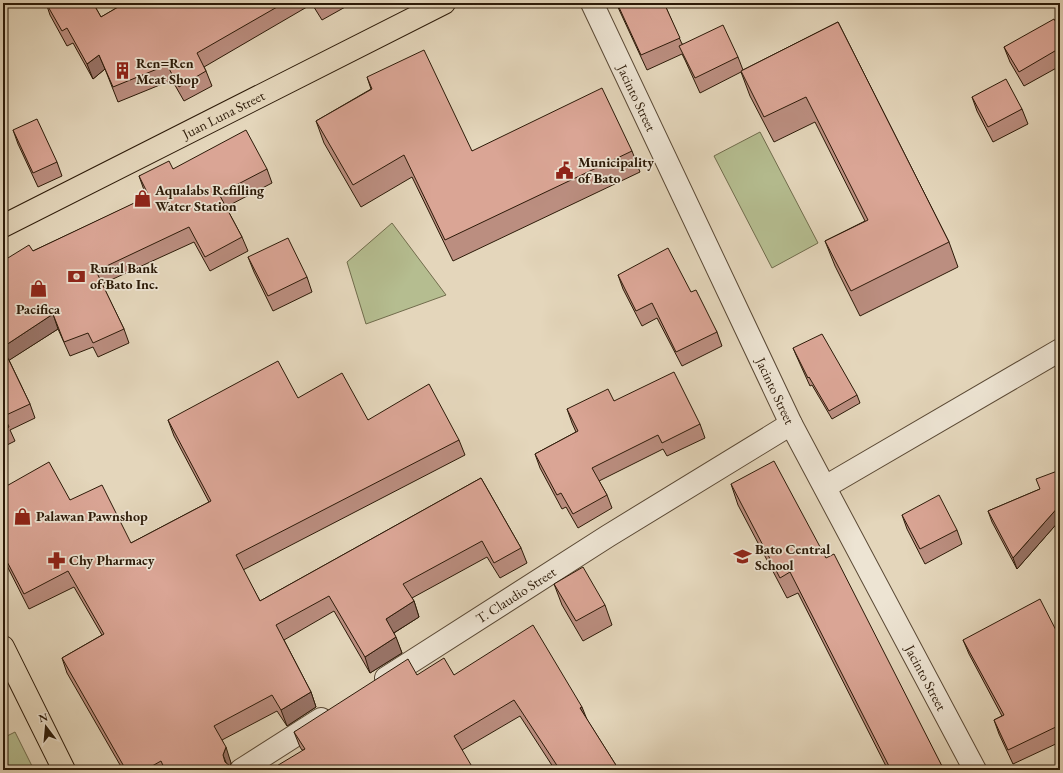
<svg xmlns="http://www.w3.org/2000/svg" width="1063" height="773" font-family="'EB Garamond',serif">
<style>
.green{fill:#b5bd90;stroke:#706c4c}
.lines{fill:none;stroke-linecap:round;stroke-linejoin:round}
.street-casing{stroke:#5a4935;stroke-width:24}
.primary-casing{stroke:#2c1a08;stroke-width:24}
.street{stroke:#ede4d3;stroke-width:22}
.primary{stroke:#e4d6bb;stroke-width:22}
.wall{fill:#bb8e80;stroke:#2c1a08}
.shaded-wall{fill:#997468;stroke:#2c1a08}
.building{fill:#daa595;stroke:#2c1a08}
.labels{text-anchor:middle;stroke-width:3.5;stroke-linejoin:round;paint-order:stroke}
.poi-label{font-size:14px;font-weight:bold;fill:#2c1a08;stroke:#ede4d3;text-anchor:start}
.street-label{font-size:14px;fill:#2c1a08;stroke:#ede4d3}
</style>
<rect width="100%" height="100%" fill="#e4d6bb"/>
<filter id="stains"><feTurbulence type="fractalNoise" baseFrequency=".005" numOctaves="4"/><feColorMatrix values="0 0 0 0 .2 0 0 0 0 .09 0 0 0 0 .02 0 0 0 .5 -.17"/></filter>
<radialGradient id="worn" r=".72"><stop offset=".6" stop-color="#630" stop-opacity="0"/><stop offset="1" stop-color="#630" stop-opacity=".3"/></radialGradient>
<path class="green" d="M 760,132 L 818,243 L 772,268 L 714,156 Z
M 392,223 L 446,295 L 366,324 L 347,262 Z
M 15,732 L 34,770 L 3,770 L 3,738 Z"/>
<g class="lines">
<defs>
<g id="street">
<path id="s1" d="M 592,3 L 791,424 L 975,770"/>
<path d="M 825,487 L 1060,350"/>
<path id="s2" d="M 386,678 L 608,536 L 791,424"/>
<path d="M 241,770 L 321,719"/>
</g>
<g id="primary">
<path id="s3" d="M 3,226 L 444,3"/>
<path d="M 3,647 L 64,770"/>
</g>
</defs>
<use href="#street" class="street-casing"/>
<use href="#primary" class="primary-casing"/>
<use href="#street" class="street"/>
<use href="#primary" class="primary"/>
</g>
<path class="wall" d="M 46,3 L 93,3 L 101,17 L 125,3 L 346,3 L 347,6 L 322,20 L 312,4 L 204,67 L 206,71 L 212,86 L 184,101 L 172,80 L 118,102 L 105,69 L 93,79 L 73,43 L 67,46 L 50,15 Z
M 616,3 L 664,3 L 682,44 L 738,57 L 743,70 L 838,22 L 949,242 L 958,267 L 860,316 L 835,266 L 825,241 L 865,221 L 815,122 L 774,142 L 750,96 L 741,72 L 700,93 L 685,60 L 682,54 L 647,70 Z
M 1060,29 L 1060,66 L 1024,86 L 1010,62 L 1004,47 Z
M 367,77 L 472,151 L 632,151 L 640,172 L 453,261 L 412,177 L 361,207 L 324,143 L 316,121 L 371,89 Z
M 972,97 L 1022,109 L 1028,124 L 993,142 L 977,111 Z
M 13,130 L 57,162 L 62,176 L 38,187 L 18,144 Z
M 173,169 L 267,169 L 272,183 L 226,207 L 242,237 L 248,251 L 210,271 L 194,242 L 102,284 L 124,329 L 129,343 L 98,357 L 93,347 L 70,356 L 58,329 L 9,360 L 30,404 L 35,418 L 10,430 L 15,441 L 3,447 L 3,261 L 33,251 L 148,197 L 144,190 L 139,176 Z
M 248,257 L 307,277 L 312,292 L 273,311 L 254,272 Z
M 618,275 L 691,292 L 717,332 L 722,346 L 682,366 L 657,318 L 642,326 L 623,289 Z
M 793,348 L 857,395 L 860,403 L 832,419 L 812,385 L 810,386 L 796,355 Z
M 298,398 L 368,420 L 459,440 L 465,455 L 243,570 L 260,601 L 481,478 L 521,548 L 527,563 L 500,578 L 487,557 L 412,598 L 414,601 L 419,617 L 394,633 L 402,653 L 370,673 L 334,611 L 284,640 L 311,692 L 316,707 L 287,726 L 277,711 L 222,740 L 231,763 L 230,766 L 239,770 L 123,770 L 67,673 L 62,658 L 102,635 L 74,587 L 29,609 L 3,558 L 3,488 L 70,500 L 131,543 L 209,502 L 174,436 L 168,420 Z
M 614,401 L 700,424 L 705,438 L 667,456 L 663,449 L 599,481 L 607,495 L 612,508 L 578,528 L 566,507 L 562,509 L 540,468 L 535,454 L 576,432 L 572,423 L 567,409 Z
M 1060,470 L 1060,520 L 1017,569 L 992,522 L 988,511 L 1040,489 Z
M 731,484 L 826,558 L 944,770 L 888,770 L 798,593 L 787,598 L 738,505 Z
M 902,515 L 957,530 L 962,544 L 925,564 L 907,529 Z
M 554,584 L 605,605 L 612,625 L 583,641 L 562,605 Z
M 1060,638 L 1060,742 L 1013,764 L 999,734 L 994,720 L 1002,716 L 969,654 L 963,640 Z
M 417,675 L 454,675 L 586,718 L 619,770 L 555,770 L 520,716 L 462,750 L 302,750 L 300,747 L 294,732 Z"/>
<path class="shaded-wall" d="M 99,55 L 105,69 L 93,79 L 87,64 Z
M 53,314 L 58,329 L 8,361 L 3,347 Z
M 1060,505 L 1060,520 L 1017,569 L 1013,558 Z
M 414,601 L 419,617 L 392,634 L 386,619 Z
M 396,637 L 402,653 L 370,673 L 365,657 Z
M 311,692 L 316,707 L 287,726 L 281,710 Z
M 582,707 L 588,722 L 580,708 Z
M 226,747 L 231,763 L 229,770 L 223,755 Z"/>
<path class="building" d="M 46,3 L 93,3 L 101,17 L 125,3 L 284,3 L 197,53 L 206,71 L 179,87 L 167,65 L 113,87 L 99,55 L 87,64 L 67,28 L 62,31 Z
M 315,3 L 321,3 L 316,6 Z
M 617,3 L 664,3 L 680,38 L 641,55 Z
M 1054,19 L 1060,29 L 1060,48 L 1019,72 L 1004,47 Z
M 838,22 L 949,242 L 851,291 L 825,241 L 868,220 L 806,97 L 764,117 L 741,71 Z
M 723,25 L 738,57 L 695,78 L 679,46 Z
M 424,50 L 472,151 L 602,88 L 632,151 L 445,240 L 404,155 L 353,185 L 316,121 L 372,89 L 367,77 Z
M 1006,79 L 1022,109 L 988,127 L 972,97 Z
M 37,119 L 57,162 L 33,173 L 13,130 Z
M 246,130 L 267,169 L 219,194 L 242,237 L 205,257 L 189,227 L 96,271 L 124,329 L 93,343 L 88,333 L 64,342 L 53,314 L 3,347 L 3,261 L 29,245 L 33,251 L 149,196 L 139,176 L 169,161 L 173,169 Z
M 288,238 L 307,277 L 268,296 L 248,257 Z
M 668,248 L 691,292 L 696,290 L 717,332 L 676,352 L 652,303 L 636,311 L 618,275 Z
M 822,334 L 857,395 L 829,411 L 809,377 L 808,378 L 793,348 Z
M 3,348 L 30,404 L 4,416 L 9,427 L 3,430 Z
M 278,361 L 298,398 L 342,373 L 368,420 L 429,384 L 459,440 L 236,555 L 260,601 L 481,478 L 521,548 L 494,563 L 482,541 L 403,584 L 414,601 L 386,619 L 396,637 L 365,657 L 329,596 L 276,625 L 311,692 L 281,710 L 272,695 L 214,726 L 226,747 L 223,755 L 225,762 L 230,766 L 237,767 L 239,770 L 165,770 L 161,761 L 145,770 L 126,770 L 62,658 L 104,634 L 68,571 L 24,594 L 3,554 L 3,488 L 49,462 L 70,500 L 102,485 L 131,543 L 211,501 L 168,420 Z
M 674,372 L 700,424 L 662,443 L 658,435 L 592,468 L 607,495 L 573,514 L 561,493 L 557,495 L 535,454 L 578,431 L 567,409 L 608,389 L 614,401 Z
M 774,461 L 826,558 L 834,554 L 944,770 L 891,770 L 790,572 L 780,578 L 731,484 Z
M 1060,470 L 1060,505 L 1013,558 L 988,511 L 1040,489 L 1036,479 Z
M 939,495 L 957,530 L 920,549 L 902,515 Z
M 583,567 L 605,605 L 576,621 L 554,584 Z
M 1040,599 L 1060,638 L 1060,725 L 1008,750 L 994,720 L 1004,715 L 963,640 Z
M 533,625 L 582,707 L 580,708 L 619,770 L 560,770 L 514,700 L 454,736 L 474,770 L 270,770 L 305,749 L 294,732 L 408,659 L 417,675 L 444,658 L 454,675 Z"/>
<defs>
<symbol id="building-bare" viewBox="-9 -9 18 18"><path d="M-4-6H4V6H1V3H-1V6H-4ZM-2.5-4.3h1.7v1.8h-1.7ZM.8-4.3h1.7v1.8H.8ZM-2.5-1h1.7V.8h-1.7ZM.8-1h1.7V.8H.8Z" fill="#8f2418" stroke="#ede4d3" stroke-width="2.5" paint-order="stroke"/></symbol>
<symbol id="civic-bare" viewBox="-9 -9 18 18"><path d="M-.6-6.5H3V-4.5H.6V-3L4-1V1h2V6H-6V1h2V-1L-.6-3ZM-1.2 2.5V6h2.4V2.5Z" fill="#8f2418" stroke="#ede4d3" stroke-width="2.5" paint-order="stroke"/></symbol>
<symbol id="shop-bare" viewBox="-9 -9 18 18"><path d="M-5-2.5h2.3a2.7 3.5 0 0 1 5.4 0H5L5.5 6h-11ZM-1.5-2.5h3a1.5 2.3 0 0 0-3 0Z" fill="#8f2418" stroke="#ede4d3" stroke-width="2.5" paint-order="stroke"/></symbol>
<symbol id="bank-bare" viewBox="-9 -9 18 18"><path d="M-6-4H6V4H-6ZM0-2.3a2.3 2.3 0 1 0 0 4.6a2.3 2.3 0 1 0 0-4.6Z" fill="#8f2418" stroke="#ede4d3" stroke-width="2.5" paint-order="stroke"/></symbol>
<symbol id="school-bare" viewBox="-9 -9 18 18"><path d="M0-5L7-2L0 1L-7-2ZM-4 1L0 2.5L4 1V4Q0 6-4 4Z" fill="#8f2418" stroke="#ede4d3" stroke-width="2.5" paint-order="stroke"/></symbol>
<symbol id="pharmacy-bare" viewBox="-9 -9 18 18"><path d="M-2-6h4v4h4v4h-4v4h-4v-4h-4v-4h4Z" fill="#8f2418" stroke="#ede4d3" stroke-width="2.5" paint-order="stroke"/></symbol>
</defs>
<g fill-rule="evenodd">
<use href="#building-bare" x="110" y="58" width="25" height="25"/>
<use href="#civic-bare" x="552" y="158" width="25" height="25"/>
<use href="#shop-bare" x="130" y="186" width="25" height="25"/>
<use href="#bank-bare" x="64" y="264" width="25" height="25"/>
<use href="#shop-bare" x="26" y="276" width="25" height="25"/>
<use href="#shop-bare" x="10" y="504" width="25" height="25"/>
<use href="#school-bare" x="730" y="544" width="25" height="25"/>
<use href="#pharmacy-bare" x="44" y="548" width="25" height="25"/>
</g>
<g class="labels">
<g class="poi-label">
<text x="136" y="68">Ren=Ren<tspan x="136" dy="16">Meat Shop</tspan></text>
<text x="578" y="167">Municipality<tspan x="578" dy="16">of Bato</tspan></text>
<text x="155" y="195">Aqualabs Refilling<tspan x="155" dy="16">Water Station</tspan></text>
<text x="90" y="273">Rural Bank<tspan x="90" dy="16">of Bato Inc.</tspan></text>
<text x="38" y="314" text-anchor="middle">Pacifica</text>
<text x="36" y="521">Palawan Pawnshop</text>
<text x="755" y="554">Bato Central<tspan x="755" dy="16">School</tspan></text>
<text x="69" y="565">Chy Pharmacy</text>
</g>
<g class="street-label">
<text dy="5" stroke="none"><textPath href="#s1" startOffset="105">Jacinto Street</textPath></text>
<text dy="5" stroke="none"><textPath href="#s3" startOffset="247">Juan Luna Street</textPath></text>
<text dy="5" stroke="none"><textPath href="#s1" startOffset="429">Jacinto Street</textPath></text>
<text dy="5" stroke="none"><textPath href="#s2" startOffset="154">T. Claudio Street</textPath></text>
<text dy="5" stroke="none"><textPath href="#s1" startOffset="753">Jacinto Street</textPath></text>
</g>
</g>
<rect width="1063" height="773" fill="none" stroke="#e4d6bb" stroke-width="16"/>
<rect x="4" y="4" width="1055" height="765" fill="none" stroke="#2c1a08" stroke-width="2"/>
<rect x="8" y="8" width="1047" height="757" fill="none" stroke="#2c1a08"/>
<g transform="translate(46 727) rotate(344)" stroke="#ede4d3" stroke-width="3" paint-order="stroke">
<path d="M0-3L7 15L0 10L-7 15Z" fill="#2c1a08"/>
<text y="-6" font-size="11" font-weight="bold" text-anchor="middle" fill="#2c1a08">N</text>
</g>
<rect width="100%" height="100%" filter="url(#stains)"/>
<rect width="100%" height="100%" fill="url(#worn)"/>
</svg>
